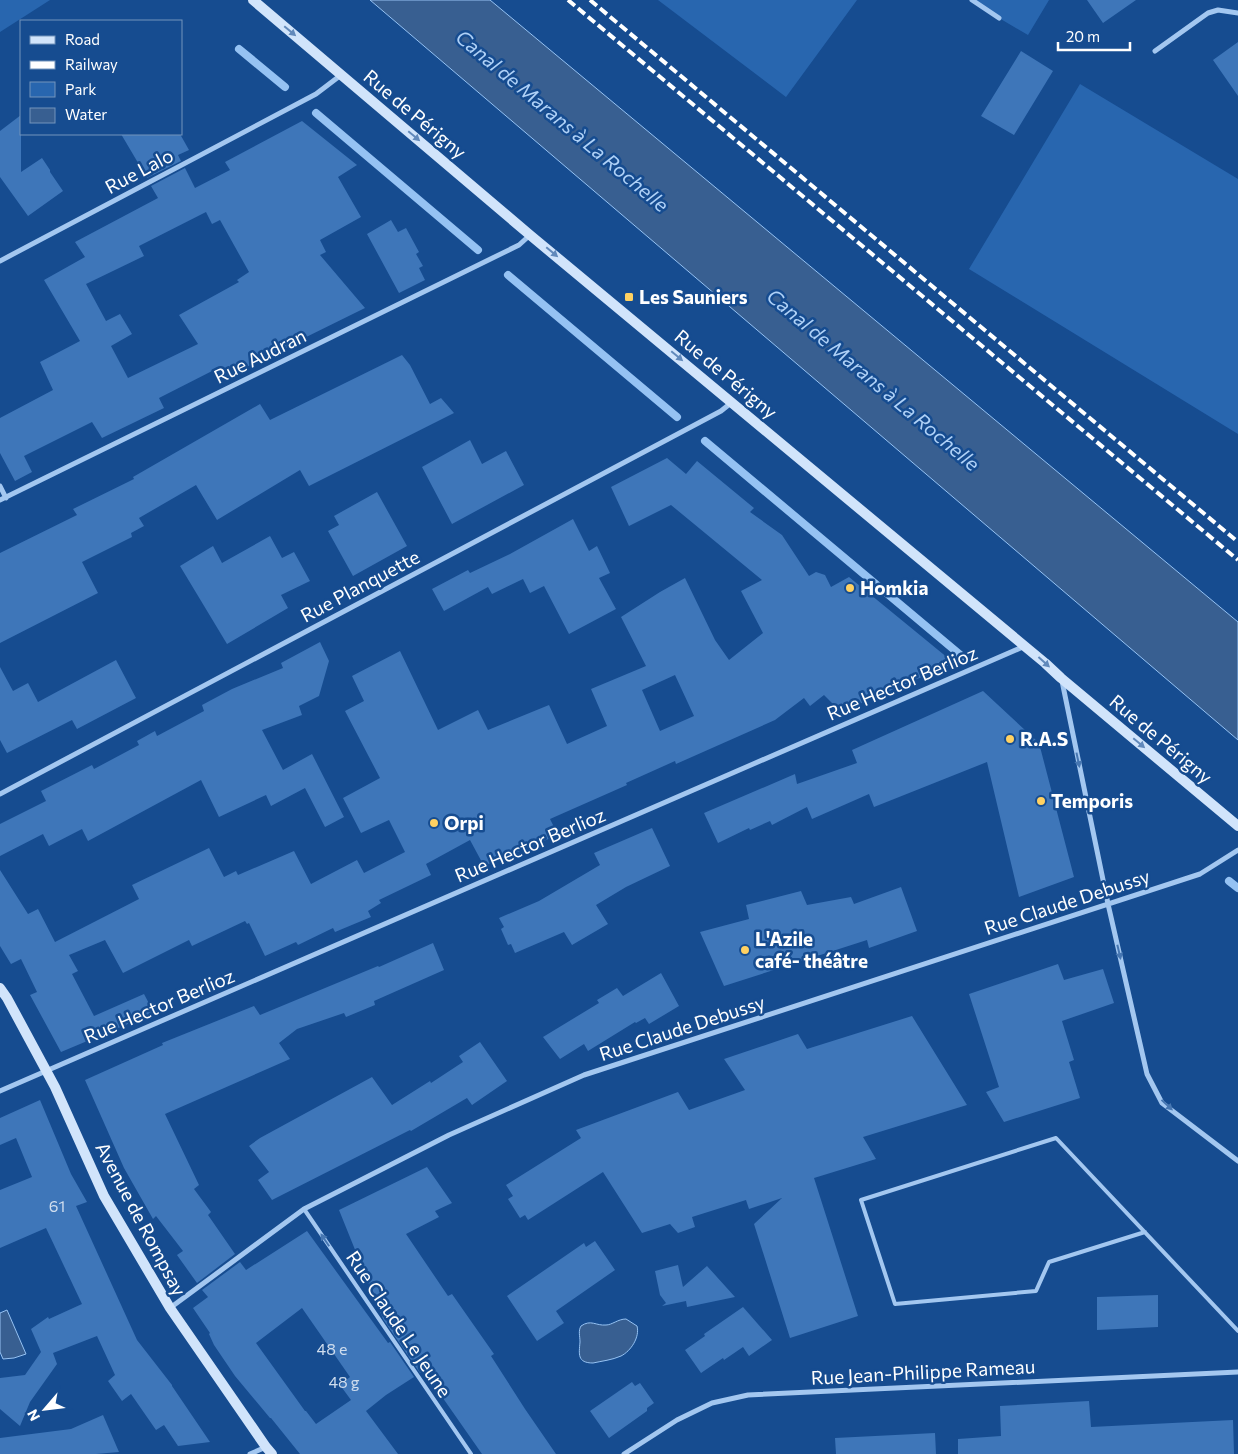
<svg xmlns="http://www.w3.org/2000/svg" width="1238" height="1454" font-family="Commissioner,sans-serif">
<style>
.green{fill:#2866af}
.water{fill:#385f91;stroke:#95c2f3}
.lines{fill:none;stroke-linecap:round;stroke-linejoin:round}
.stream{stroke:#95c2f3;stroke-width:8}
.building{fill:#3e76b9;fill-rule:evenodd}
.lane{stroke:#a3c7f0;stroke-width:4}
.street{stroke:#a3c7f0;stroke-width:5}
.secondary{stroke:#d1e4fb;stroke-width:10}
.rail{stroke:#fff;stroke-width:4;stroke-dasharray:9 4;stroke-linecap:butt}
.oneway{fill:#6189bb}
.oneway2{fill:#4777b2}
.poi-dot{fill:#ffd162;stroke:#164c90;stroke-width:2}
.labels{text-anchor:middle;stroke-width:5;stroke-linejoin:round;paint-order:stroke}
.number-label{font-size:16px;fill:#cfddee}
.street-label{font-size:19px;fill:#fff;stroke:#164c90}
.poi-label{font-size:19px;font-weight:bold;fill:#fff;stroke:#164c90;text-anchor:start}
.water-label{font-size:20px;font-style:italic;fill:#afd1f7;stroke:#164c90}
</style>
<rect width="100%" height="100%" fill="#164c90"/>
<path class="green" d="M 0,0 L 50,0 L 0,32 Z
M 658,0 L 857,0 L 786,97 Z
M 972,0 L 1049,0 L 1028,35 L 999,18 Z
M 1080,84 L 1238,179 L 1238,434 L 969,269 Z"/>
<path class="water" d="M 370,0 L 490,0 L 1238,622 L 1238,740 Z
M 7,1310 L 26,1354 L 14,1358 L 3,1359 L 0,1352 L 0,1313 Z
M 626,1319 L 637,1326 C 640,1337 631,1351 621,1356 C 612,1360 602,1361 593,1363 C 577,1363 579,1354 580,1342 C 580,1336 578,1331 581,1326 C 591,1319 596,1326 606,1325 C 612,1325 618,1319 626,1319 Z"/>
<g class="lines">
<path class="stream" d="M 239,49 L 285,87
M 316,113 L 478,250
M 508,275 L 677,417
M 705,441 L 964,658
M 1229,881 L 1238,888"/>
</g>
<path class="building" d="M 1087,0 L 1136,0 L 1103,23 Z
M 1238,42 L 1238,96 L 1213,60 Z
M 1021,51 L 1053,71 L 1014,135 L 981,116 Z
M 21,115 L 21,172 L 42,158 L 50,170 L 50,172 L 63,191 L 28,216 L 0,177 L 0,131 Z
M 302,121 L 357,165 L 338,177 L 361,217 L 320,240 L 326,252 L 320,255 L 365,308 L 288,346 L 289,347 L 244,368 L 241,362 L 220,375 L 216,369 L 159,398 L 164,408 L 102,438 L 92,422 L 24,456 L 32,472 L 15,481 L 0,453 L 0,418 L 53,390 L 40,362 L 80,341 L 44,280 L 85,257 L 75,242 L 158,198 L 151,186 L 185,168 L 195,188 L 230,170 L 225,162 ZM 206,212 L 212,224 L 220,220 L 249,272 L 237,280 L 239,282 L 179,315 L 198,344 L 128,378 L 111,346 L 132,334 L 120,314 L 106,321 L 86,284 L 144,256 L 139,246 Z
M 121,134 L 180,134 L 189,150 L 178,155 L 181,161 L 147,178 Z
M 391,220 L 398,232 L 406,228 L 419,252 L 416,254 L 423,266 L 419,268 L 425,280 L 399,293 L 367,234 Z
M 402,355 L 410,365 L 430,404 L 441,398 L 454,413 L 309,486 L 300,470 L 217,520 L 196,485 L 139,518 L 144,526 L 131,533 L 132,537 L 82,562 L 98,593 L 0,643 L 0,553 L 77,515 L 73,509 L 134,479 L 133,477 L 260,404 L 270,420 Z
M 470,440 L 482,464 L 506,451 L 524,485 L 452,524 L 422,467 Z
M 667,458 L 686,474 L 697,461 L 754,508 L 750,512 L 782,535 L 809,576 L 816,572 L 825,575 L 831,587 L 849,577 L 954,663 L 841,712 L 824,695 L 810,706 L 804,698 L 775,720 L 676,764 L 675,761 L 626,783 L 627,785 L 550,819 L 558,835 L 484,866 L 470,840 L 426,864 L 431,875 L 379,900 L 381,903 L 368,911 L 371,917 L 335,932 L 333,928 L 298,945 L 296,942 L 265,956 L 249,923 L 247,924 L 245,921 L 192,946 L 189,940 L 123,973 L 105,940 L 69,955 L 78,971 L 72,974 L 94,1016 L 144,994 L 154,1013 L 61,1052 L 30,995 L 37,992 L 21,959 L 11,964 L 0,946 L 0,870 L 28,914 L 38,909 L 55,942 L 139,899 L 132,885 L 209,848 L 224,877 L 236,871 L 238,875 L 294,851 L 311,884 L 357,860 L 364,873 L 405,852 L 389,820 L 361,833 L 343,798 L 380,778 L 345,711 L 364,701 L 352,676 L 400,651 L 438,730 L 478,710 L 488,730 L 549,705 L 567,744 L 607,726 L 591,689 L 646,666 L 621,617 L 660,592 L 685,578 L 715,640 L 729,660 L 763,633 L 741,591 L 762,580 L 671,505 L 629,526 L 611,487 ZM 675,675 L 694,716 L 660,731 L 642,690 Z
M 377,492 L 407,546 L 353,576 L 328,531 L 339,525 L 334,516 Z
M 573,519 L 589,551 L 597,546 L 610,573 L 599,578 L 616,609 L 569,634 L 544,586 L 530,593 L 523,579 L 492,594 L 488,587 L 444,611 L 432,589 L 468,570 L 470,573 L 510,554 Z
M 270,536 L 282,558 L 294,552 L 310,581 L 281,595 L 288,608 L 227,644 L 180,566 L 213,546 L 222,563 Z
M 320,642 L 329,661 L 319,696 L 299,706 L 302,715 L 262,730 L 283,770 L 312,754 L 344,817 L 325,827 L 305,788 L 271,806 L 266,795 L 219,817 L 201,780 L 88,841 L 82,829 L 49,846 L 43,834 L 0,856 L 0,824 L 46,801 L 41,791 L 92,765 L 94,769 L 139,745 L 137,741 L 155,731 L 157,736 L 204,711 L 202,705 L 232,689 L 283,668 L 281,663 Z
M 116,660 L 136,698 L 77,729 L 72,720 L 7,753 L 0,740 L 0,667 L 13,691 L 28,683 L 38,702 Z
M 983,691 L 1039,743 L 1074,877 L 1019,897 L 987,762 L 874,807 L 869,794 L 812,819 L 807,807 L 772,825 L 770,821 L 750,830 L 749,828 L 718,843 L 704,813 L 795,774 L 797,784 L 857,763 L 852,750 Z
M 652,828 L 670,866 L 626,887 L 596,905 L 608,924 L 572,945 L 564,932 L 515,953 L 511,944 L 508,945 L 501,929 L 504,927 L 499,918 L 539,901 L 600,865 L 594,853 Z
M 901,887 L 917,931 L 869,948 L 867,940 L 724,986 L 700,932 L 749,919 L 746,905 L 801,891 L 807,905 L 851,897 L 854,904 Z
M 433,943 L 444,970 L 374,1001 L 375,1005 L 346,1017 L 344,1013 L 297,1029 L 279,1043 L 290,1059 L 165,1114 L 199,1185 L 194,1189 L 211,1212 L 208,1215 L 235,1254 L 197,1283 L 177,1255 L 183,1251 L 156,1216 L 153,1219 L 124,1168 L 85,1080 L 163,1045 L 162,1043 L 254,1006 L 260,1015 L 378,966 L 379,967 Z
M 1058,964 L 1064,980 L 1103,969 L 1114,1003 L 1062,1021 L 1074,1060 L 1069,1062 L 1080,1098 L 1004,1122 L 986,1092 L 999,1087 L 969,994 Z
M 661,973 L 679,1006 L 649,1024 L 645,1018 L 636,1023 L 635,1022 L 588,1051 L 584,1044 L 560,1059 L 543,1037 L 599,1003 L 597,1000 L 617,988 L 623,996 Z
M 912,1016 L 967,1105 L 863,1137 L 876,1159 L 814,1178 L 858,1316 L 790,1338 L 754,1224 L 782,1198 L 749,1209 L 746,1200 L 692,1217 L 695,1227 L 678,1233 L 670,1224 L 642,1233 L 603,1172 L 528,1220 L 525,1215 L 520,1218 L 508,1199 L 513,1196 L 506,1185 L 581,1138 L 576,1130 L 678,1092 L 689,1110 L 745,1090 L 724,1059 L 798,1034 L 807,1049 Z
M 480,1042 L 507,1081 L 472,1105 L 467,1098 L 411,1131 L 410,1130 L 272,1200 L 258,1180 L 269,1172 L 249,1146 L 260,1138 L 372,1077 L 392,1105 L 430,1081 L 431,1083 L 463,1062 L 459,1056 Z
M 40,1100 L 71,1174 L 87,1202 L 76,1206 L 137,1340 L 172,1385 L 172,1386 L 210,1442 L 178,1446 L 164,1425 L 156,1430 L 131,1394 L 122,1401 L 108,1381 L 115,1375 L 97,1336 L 53,1353 L 57,1364 L 30,1402 L 20,1426 L 0,1409 L 0,1378 L 25,1375 L 41,1352 L 31,1329 L 48,1317 L 49,1319 L 82,1304 L 46,1228 L 0,1248 L 0,1190 L 32,1177 L 16,1138 L 0,1145 L 0,1118 Z
M 427,1167 L 452,1203 L 435,1211 L 439,1217 L 406,1234 L 448,1296 L 452,1294 L 494,1354 L 491,1356 L 525,1409 L 556,1454 L 482,1454 L 424,1371 L 420,1373 L 383,1319 L 339,1210 Z
M 307,1231 L 388,1343 L 390,1342 L 414,1377 L 386,1395 L 366,1411 L 398,1454 L 300,1454 L 271,1418 L 270,1418 L 235,1376 L 214,1345 L 209,1334 L 210,1333 L 193,1308 L 208,1297 L 202,1290 L 240,1262 L 246,1270 ZM 302,1308 L 350,1377 L 340,1385 L 351,1400 L 316,1424 L 306,1411 L 305,1411 L 256,1343 Z
M 595,1241 L 615,1270 L 556,1311 L 564,1323 L 537,1341 L 507,1296 L 584,1243 L 586,1247 Z
M 678,1265 L 683,1287 L 707,1266 L 735,1297 L 687,1307 L 686,1301 L 662,1306 L 666,1303 L 660,1295 L 655,1271 Z
M 1158,1295 L 1158,1327 L 1097,1330 L 1097,1297 Z
M 743,1307 L 772,1340 L 749,1356 L 743,1347 L 724,1360 L 723,1358 L 701,1373 L 685,1350 L 705,1336 L 704,1334 Z
M 632,1382 L 635,1386 L 640,1383 L 654,1403 L 647,1408 L 647,1411 L 609,1438 L 590,1411 Z
M 1089,1401 L 1091,1427 L 1233,1420 L 1234,1454 L 958,1454 L 958,1439 L 1001,1436 L 1000,1406 Z
M 103,1415 L 119,1452 L 96,1454 L 0,1454 L 0,1438 L 71,1429 Z
M 935,1433 L 936,1454 L 836,1454 L 835,1438 Z"/>
<g class="lines">
<path class="lane" d="M 304,1209 L 471,1454
M 1145,1232 L 1049,1262 L 1036,1291 L 895,1304 L 861,1200 L 1056,1138 L 1238,1331"/>
<path class="street" d="M 972,0 L 999,18
M 1155,51 L 1208,13 L 1218,10 L 1238,13
M 0,261 L 316,94 L 341,75
M 0,486 L 6,498
M 0,500 L 519,245 L 530,235
M 1062,681 L 1108,904 L 1147,1074 L 1162,1103 L 1238,1161
M 0,794 L 721,411 L 731,403
M 0,1091 L 1025,646
M 170,1308 L 304,1209 L 449,1135 L 584,1075 L 1200,874 L 1238,850
M 250,1454 L 266,1447
M 624,1454 L 677,1420 L 712,1403 L 748,1395 L 1238,1372"/>
<path class="secondary" d="M 253,0 L 530,235 L 1045,663 L 1061,678 L 1238,826
M 0,988 L 7,998 L 55,1087 L 104,1196 L 170,1308 L 266,1447 L 272,1454"/>
<path class="rail" d="M 568,0 L 1238,560
M 590,0 L 1238,542"/>
</g>
<defs><path id="oneway-solid" d="M-6-.8H1V-3.2L6.5 0L1 3.2V.8H-6Z" transform="scale(1.25)"/></defs>
<g class="oneway">
<use href="#oneway-solid" transform="translate(290 31) rotate(40)"/>
<use href="#oneway-solid" transform="translate(414 136) rotate(40)"/>
<use href="#oneway-solid" transform="translate(552 252) rotate(40)"/>
<use href="#oneway-solid" transform="translate(677 356) rotate(40)"/>
<use href="#oneway-solid" transform="translate(1044 662) rotate(42)"/>
<use href="#oneway-solid" transform="translate(1139 743) rotate(40)"/>
</g>
<g class="oneway2">
<use href="#oneway-solid" transform="translate(1078 760) rotate(78)"/>
<use href="#oneway-solid" transform="translate(1119 952) rotate(77)"/>
<use href="#oneway-solid" transform="translate(1167 1105) rotate(43)"/>
<use href="#oneway-solid" transform="translate(325 1240) rotate(-124)"/>
</g>
<g class="poi-dot">
<rect x="624" y="292" width="10" height="10" rx="2.5"/>
<circle cx="850" cy="588" r="5"/>
<circle cx="1010" cy="739" r="5"/>
<circle cx="1041" cy="801" r="5"/>
<circle cx="434" cy="823" r="5"/>
<circle cx="745" cy="950" r="5"/>
</g>
<g class="labels">
<g class="number-label">
<text x="57" y="1212">61</text>
<text x="332" y="1355">48 e</text>
<text x="344" y="1388">48 g</text>
</g>
<g class="street-label">
<text transform="translate(415 114) rotate(40)" y="7">Rue de Périgny</text>
<text transform="translate(139 171) rotate(-28)" y="7">Rue Lalo</text>
<text transform="translate(260 356) rotate(-26)" y="7">Rue Audran</text>
<text transform="translate(726 374) rotate(40)" y="7">Rue de Périgny</text>
<text transform="translate(360 586) rotate(-28)" y="7">Rue Planquette</text>
<text transform="translate(902 683) rotate(-23)" y="7">Rue Hector Berlioz</text>
<text transform="translate(1161 739) rotate(40)" y="7">Rue de Périgny</text>
<text transform="translate(530 845) rotate(-23)" y="7">Rue Hector Berlioz</text>
<text transform="translate(1067 902) rotate(-18)" y="7">Rue Claude Debussy</text>
<text transform="translate(159 1006) rotate(-23)" y="7">Rue Hector Berlioz</text>
<text transform="translate(682 1028) rotate(-18)" y="7">Rue Claude Debussy</text>
<text transform="translate(141 1219) rotate(62)" y="7">Avenue de Rompsay</text>
<text transform="translate(399 1324) rotate(56)" y="7">Rue Claude Le Jeune</text>
<text transform="translate(923 1372) rotate(-3)" y="7">Rue Jean-Philippe Rameau</text>
</g>
<g class="poi-label">
<text x="639" y="304">Les Sauniers</text>
<text x="860" y="595">Homkia</text>
<text x="1020" y="746">R.A.S</text>
<text x="1051" y="808">Temporis</text>
<text x="444" y="830">Orpi</text>
<text x="755" y="946">L'Azile<tspan x="755" dy="22">café- théâtre</tspan></text>
</g>
<g class="water-label">
<text transform="translate(562 121) rotate(40)" y="7">Canal de Marans à La Rochelle</text>
<text transform="translate(873 380) rotate(40)" y="7">Canal de Marans à La Rochelle</text>
</g>
</g>
<rect x="20" y="20" width="162" height="115" fill="#164c90" stroke="#7394bc"/>
<rect x="30" y="36" width="25" height="8" fill="#d1e4fb" stroke="#7394bc"/>
<text x="65" y="45" font-size="15" fill="#ffffff">Road</text>
<rect x="30" y="61" width="25" height="8" fill="#ffffff" stroke="#7394bc"/>
<text x="65" y="70" font-size="15" fill="#ffffff">Railway</text>
<rect x="30" y="82" width="25" height="15" fill="#2866af" stroke="#7394bc"/>
<text x="65" y="95" font-size="15" fill="#ffffff">Park</text>
<rect x="30" y="108" width="25" height="15" fill="#385f91" stroke="#7394bc"/>
<text x="65" y="120" font-size="15" fill="#ffffff">Water</text>
<g transform="translate(45 1409) rotate(242)" stroke="#164c90" stroke-width="4" paint-order="stroke">
<path d="M0-4L9 19L0 12L-9 19Z" fill="#ffffff"/>
<text y="-8" font-size="14" font-weight="bold" text-anchor="middle" fill="#ffffff">N</text>
</g>
<path d="M1058 42v8h72v-8" fill="none" stroke="#ffffff" stroke-width="2.5"/>
<text x="1066" y="42" font-size="15" fill="#ffffff" stroke="#164c90" stroke-width="4" paint-order="stroke">20 m</text>
</svg>
